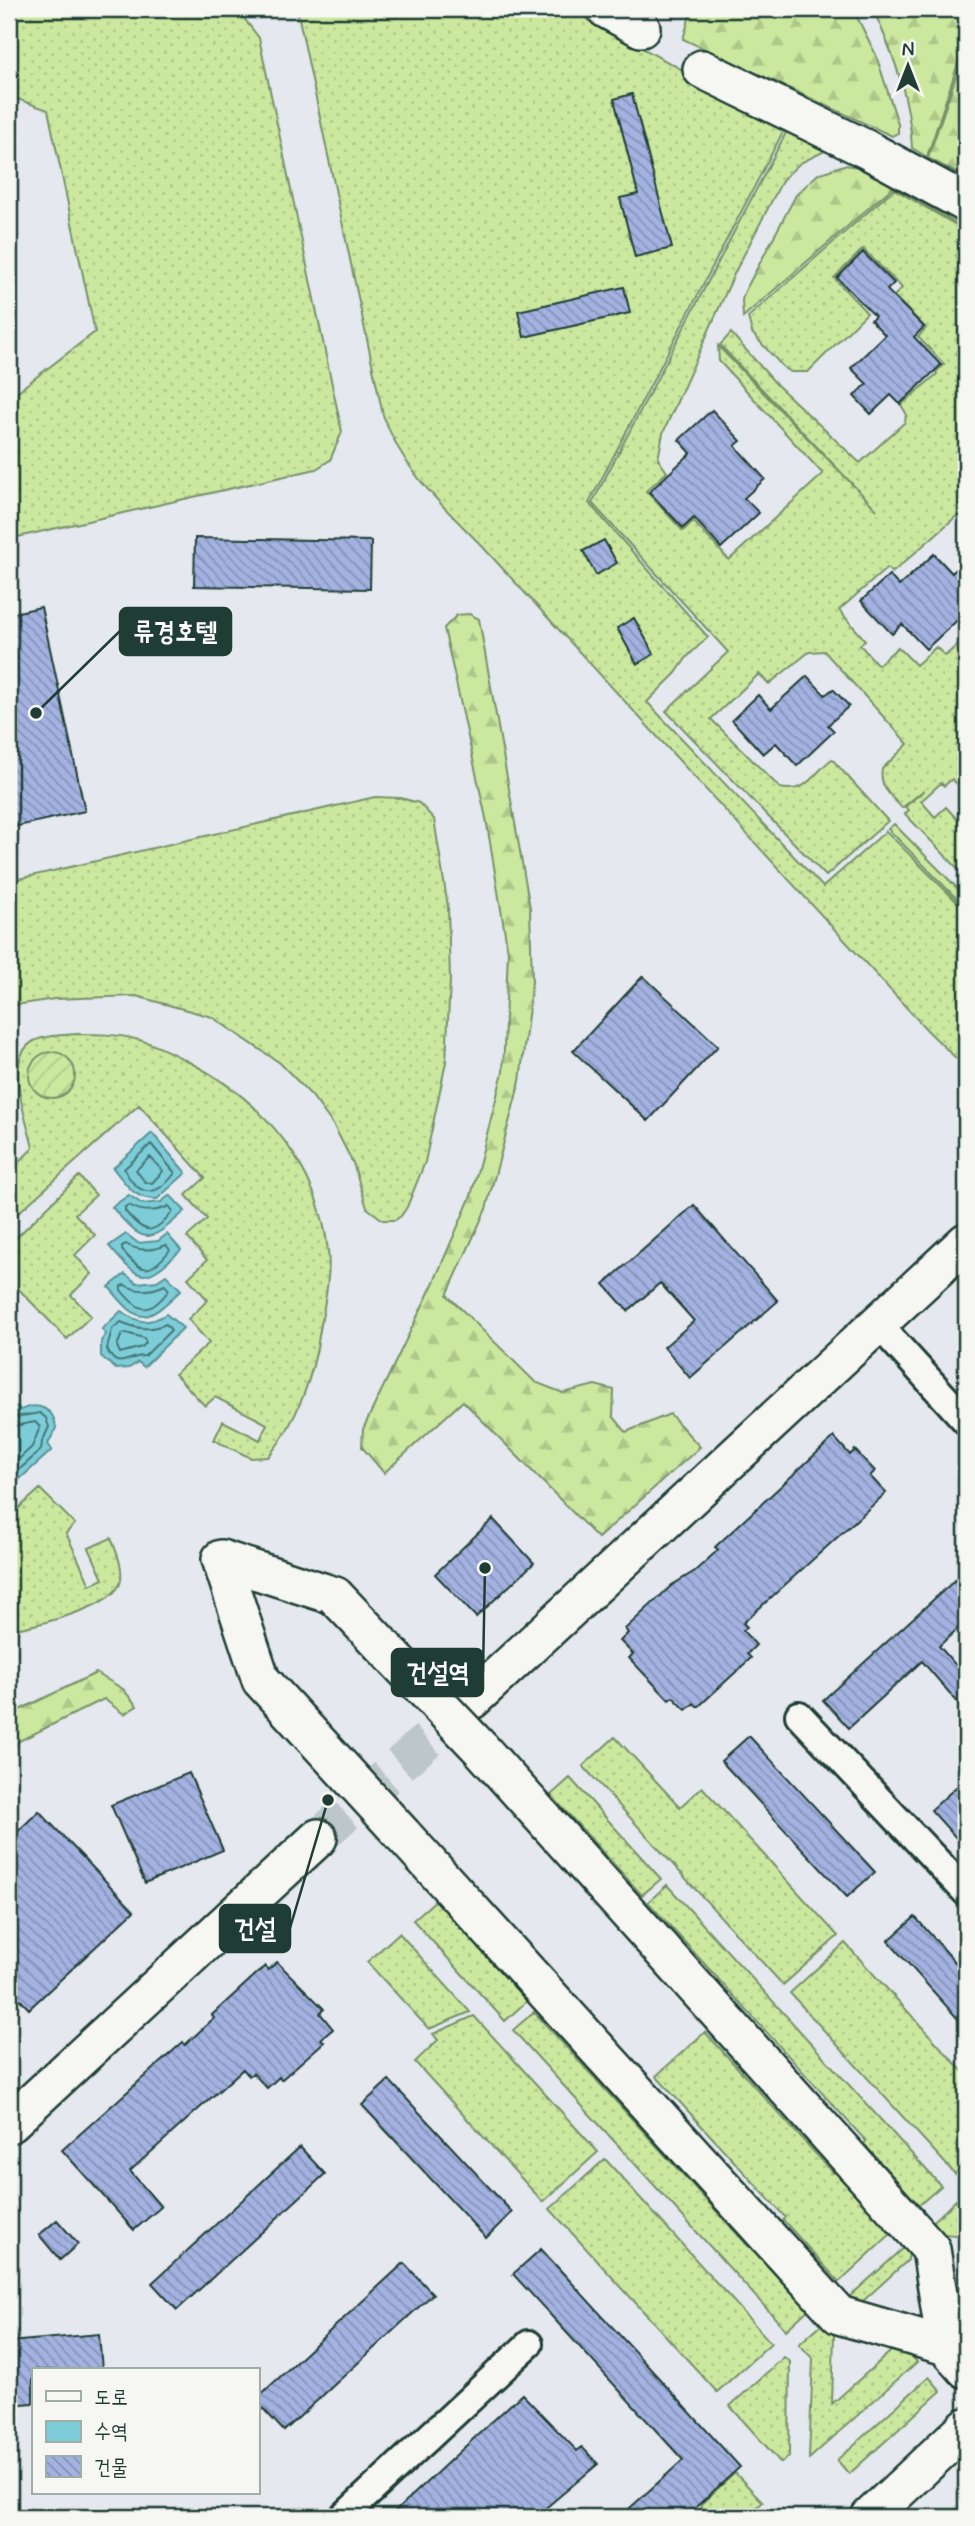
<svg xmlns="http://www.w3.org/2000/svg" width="975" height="2526" font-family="Mynerve,'Poor Story',sans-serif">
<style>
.grass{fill:url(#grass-dots);stroke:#76926a;stroke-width:2}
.forest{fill:url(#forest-firs);stroke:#76926a;stroke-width:2}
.garden{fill:url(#garden-furrows);stroke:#76926a;stroke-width:2}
.water{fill:#7dcdd8;stroke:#579396;stroke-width:2}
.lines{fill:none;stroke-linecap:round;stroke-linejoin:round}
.shore{stroke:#457776;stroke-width:2}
.building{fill:url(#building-back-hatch);stroke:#1f3d34;stroke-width:2}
.secondary-tunnel{stroke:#bdc6ca;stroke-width:37;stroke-dasharray:37 18;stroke-linecap:butt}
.street-casing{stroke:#1f3d34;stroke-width:32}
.secondary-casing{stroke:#1f3d34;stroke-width:42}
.street{stroke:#f6f6f2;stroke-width:26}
.secondary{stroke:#f6f6f2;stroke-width:37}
.secondary-bridge-casing{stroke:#1f3d34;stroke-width:42;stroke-linecap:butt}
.secondary-bridge{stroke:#f6f6f2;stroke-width:37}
.leader{fill:none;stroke:#1f3d34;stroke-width:2.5}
.callout-dot{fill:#1f3d34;stroke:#f6f6f2;stroke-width:2.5}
.callout{fill:#1f3d34;stroke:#1f3d34;stroke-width:2.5}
.callout-label{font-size:26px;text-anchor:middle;font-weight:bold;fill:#fff}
</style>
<defs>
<pattern id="grass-dots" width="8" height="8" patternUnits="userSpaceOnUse" patternTransform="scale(1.75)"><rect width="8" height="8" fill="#cce89f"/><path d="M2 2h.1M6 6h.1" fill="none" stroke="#afc88a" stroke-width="1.8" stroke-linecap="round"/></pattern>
<pattern id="forest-firs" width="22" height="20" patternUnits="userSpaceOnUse" patternTransform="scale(1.75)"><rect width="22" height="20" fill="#cce89f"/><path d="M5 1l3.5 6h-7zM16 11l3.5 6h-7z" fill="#afc88a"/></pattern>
<pattern id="garden-furrows" width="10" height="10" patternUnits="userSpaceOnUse" patternTransform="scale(1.75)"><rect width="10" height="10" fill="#cce89f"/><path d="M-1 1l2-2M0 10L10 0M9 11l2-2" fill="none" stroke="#afc88a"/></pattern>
<pattern id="building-back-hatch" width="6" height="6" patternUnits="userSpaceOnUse" patternTransform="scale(1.75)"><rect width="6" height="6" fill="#a3b2e1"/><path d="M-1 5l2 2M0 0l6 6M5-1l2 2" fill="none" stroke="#8492b7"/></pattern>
</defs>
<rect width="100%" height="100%" fill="#e5e8ef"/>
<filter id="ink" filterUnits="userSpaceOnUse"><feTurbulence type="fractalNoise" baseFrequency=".0143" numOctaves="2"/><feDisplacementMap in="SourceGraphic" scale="14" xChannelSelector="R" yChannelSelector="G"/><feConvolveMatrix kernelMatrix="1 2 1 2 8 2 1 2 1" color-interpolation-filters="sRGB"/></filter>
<g filter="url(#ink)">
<path class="grass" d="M 9,9 L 237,9 L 259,38 L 342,432 L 330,460 L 316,469 L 9,539 L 9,398 L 95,332 L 48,110 L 9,96 Z
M 297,9 L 570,9 L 786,126 L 589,503 L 708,637 L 687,657 L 676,673 L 647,702 L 823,887 L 886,831 L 966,911 L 966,1068 L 928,1031 L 481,545 C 440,503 404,472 383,415 Z
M 789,127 L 824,148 L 823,152 L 800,163 L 783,179 L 735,272 L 663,433 L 658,459 L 667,472 L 646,491 L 683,531 L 693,521 L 729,560 L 823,474 L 719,361 L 718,346 L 877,510 L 720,345 L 731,333 L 777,385 L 860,463 L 905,422 L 906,413 L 901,405 L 937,374 L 936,372 L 944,364 L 918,337 L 926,328 L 894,296 L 902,288 L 863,249 L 834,278 L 867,313 L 808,372 L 791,372 L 783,367 L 752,333 L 748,317 L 894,189 L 966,231 L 966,522 L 959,514 L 892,573 L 887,568 L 839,610 L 865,640 L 860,645 L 878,665 L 898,647 L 916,665 L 936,647 L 945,656 L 966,637 L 966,781 L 960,787 L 952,779 L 944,786 L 941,783 L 921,801 L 935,817 L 946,807 L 966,829 L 966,877 L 905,814 L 909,810 L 905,807 L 924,790 L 902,808 C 890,795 879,787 882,769 L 908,744 L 824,651 L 809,652 L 769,684 L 759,674 L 711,719 L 780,788 C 808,794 813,773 832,759 L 888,821 L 826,876 L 666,711 L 728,652 L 592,503 Z
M 375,797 L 401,798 L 419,803 L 434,819 L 448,907 L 450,980 L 446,1062 L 425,1162 L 407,1207 L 401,1216 L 395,1220 L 383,1220 L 367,1208 L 353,1163 L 334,1126 L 312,1096 L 280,1063 L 212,1017 L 136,996 L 54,999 L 9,1006 L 9,881 Z
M 894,824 L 966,897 L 966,908 L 888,829 Z
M 77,1034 C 97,1034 116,1034 135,1039 C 153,1043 172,1053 189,1062 C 263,1100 319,1166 328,1251 C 331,1274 324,1307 320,1330 C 314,1374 297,1423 268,1457 L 251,1458 L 214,1440 L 223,1421 L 260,1440 L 267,1424 L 215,1397 L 205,1406 L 175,1374 L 209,1343 L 188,1319 L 208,1300 L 188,1278 L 207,1260 L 187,1237 L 207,1219 L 186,1195 L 205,1178 L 139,1105 L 9,1221 L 9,1172 L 33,1148 C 27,1120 2,1058 34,1041 C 47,1035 63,1035 77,1034 Z
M 79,1176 L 96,1195 L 75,1214 L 95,1235 L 75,1255 L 92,1274 L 71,1295 L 91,1316 L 67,1339 L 9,1279 L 9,1245 Z
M 40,1489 L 75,1524 L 66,1533 L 90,1585 L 103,1579 L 89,1548 L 111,1538 C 116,1551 123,1566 121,1580 C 117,1608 33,1626 9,1630 L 9,1517 Z
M 615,1737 L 680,1807 L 702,1787 L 838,1936 L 783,1985 L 583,1766 Z
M 570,1778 L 661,1879 L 642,1895 L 551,1795 Z
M 667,1885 L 941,2186 L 919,2205 L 864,2144 L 866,2141 L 648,1902 Z
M 436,1900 L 527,2001 L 505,2021 L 413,1920 Z
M 399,1933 L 470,2012 L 429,2029 L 367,1962 Z
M 845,1943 L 966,2075 L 966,2163 L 955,2174 L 790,1993 Z
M 534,2012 L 749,2247 L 752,2245 L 810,2308 L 786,2330 L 513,2030 Z
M 474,2016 L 598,2152 L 543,2202 L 415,2062 L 438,2040 L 433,2034 Z
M 705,2032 L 833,2173 L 837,2171 L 893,2232 L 839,2282 L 783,2220 L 785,2217 L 656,2076 Z
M 605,2159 L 771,2343 L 717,2392 L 550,2209 Z
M 956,2200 L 966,2211 L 966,2236 L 944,2234 L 933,2222 Z
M 906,2246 L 909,2250 L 908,2260 L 862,2302 L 852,2301 L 849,2297 Z
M 823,2323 L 834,2335 L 832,2404 L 900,2343 L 917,2362 L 809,2459 L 813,2359 L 799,2344 Z
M 784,2357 L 790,2362 L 789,2456 L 781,2463 L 730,2406 Z
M 929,2377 L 941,2391 L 849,2474 L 837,2460 Z
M 735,2473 L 763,2502 L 746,2517 L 712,2517 L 700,2505 Z"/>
<path class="forest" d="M 692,9 L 817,9 L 820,11 L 823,9 L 853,9 L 876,55 L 898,124 L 898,133 L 892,136 L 683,39 Z
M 873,9 L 966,9 L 966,39 L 927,157 L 912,148 C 910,98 894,55 873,9 Z
M 966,47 L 966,178 L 928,158 Z
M 844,165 C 888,168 929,199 966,219 L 966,229 L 893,187 L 743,317 L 742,300 L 745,291 L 796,195 L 818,174 Z
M 469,614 L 479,619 L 530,908 L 532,982 L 520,1081 L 486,1209 L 447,1295 L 535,1382 L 563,1393 L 595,1385 L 614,1390 L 613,1416 L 626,1432 L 670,1414 L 700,1447 L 598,1538 L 463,1401 L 384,1473 L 362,1447 L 363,1429 L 433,1284 L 471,1196 L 503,1072 L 508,952 L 486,818 L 444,628 L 457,615 Z
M 96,1673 L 123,1689 L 137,1706 L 124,1714 L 104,1699 L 19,1741 L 9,1756 L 9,1715 Z"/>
<path class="garden" d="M29 1075a23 23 0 1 1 46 0a23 23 0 1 1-46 0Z"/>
<path class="water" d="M 152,1133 L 186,1173 L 157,1199 C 133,1199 128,1186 113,1168 Z
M 129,1195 L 142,1204 L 161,1202 L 170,1195 L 185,1211 C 148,1244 145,1246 112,1207 Z
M 126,1234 L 138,1243 L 158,1241 L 167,1234 L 181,1250 C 145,1283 142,1285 109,1246 Z
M 125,1274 L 137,1283 L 157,1281 L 166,1275 L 181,1290 C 145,1324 141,1326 109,1287 Z
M 121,1311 C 137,1323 149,1325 166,1314 L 183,1328 L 144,1367 L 138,1362 L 129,1368 L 116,1369 L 101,1356 L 101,1341 L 106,1334 L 102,1329 Z
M 16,1406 L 21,1410 C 37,1401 55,1409 56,1428 L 48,1444 L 52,1450 L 11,1487 L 9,1483 L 9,1413 Z"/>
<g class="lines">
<path class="shore" d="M 151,1144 L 175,1173 C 156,1198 139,1198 124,1169 Z
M 150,1157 L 163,1171 L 152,1183 L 145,1182 L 136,1170 Z
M 129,1205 C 142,1213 156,1212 169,1206 L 173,1211 C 153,1236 145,1235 125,1211 L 125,1207 Z
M 126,1244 C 139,1252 152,1251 166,1245 L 170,1250 C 150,1275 142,1274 122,1250 L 122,1246 Z
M 125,1285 C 138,1293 152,1291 165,1285 L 169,1290 C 150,1315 140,1314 121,1290 L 121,1286 Z
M 121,1322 C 137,1329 149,1331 166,1324 L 171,1330 L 145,1356 C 129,1355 117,1373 107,1349 L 112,1329 Z
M 126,1333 L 144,1338 L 146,1343 L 142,1347 L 120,1353 L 117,1346 L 122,1334 Z
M 9,1418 L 40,1413 L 46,1418 L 49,1427 L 42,1442 L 41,1450 L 9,1479
M 9,1427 L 35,1422 L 40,1427 L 32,1447 L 9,1468"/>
</g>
<path class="building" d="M 632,94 L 672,248 L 635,257 L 620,198 L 638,194 L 614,99 Z
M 863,252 L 894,283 L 887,290 L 924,327 L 914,337 L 941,365 L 900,404 L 891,395 L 871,414 L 854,396 L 867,384 L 851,368 L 885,335 L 871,320 L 875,316 L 837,278 Z
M 624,287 L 630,313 L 524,337 L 518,311 Z
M 712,410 L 741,441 L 735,446 L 765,479 L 744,498 L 759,513 L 721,548 L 694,518 L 683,528 L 649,492 L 691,453 L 679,440 Z
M 195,538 L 371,541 L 370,589 L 194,586 Z
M 604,540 L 617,563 L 596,575 L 583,551 Z
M 934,554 L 952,573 L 966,560 L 966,612 L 926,649 L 902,624 L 892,634 L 861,601 L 889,575 L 899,586 Z
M 41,607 L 85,811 L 9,828 L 9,614 Z
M 634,618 L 654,654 L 637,664 L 617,628 Z
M 807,676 L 825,695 L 833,689 L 849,706 L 828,725 L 834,731 L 797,766 L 776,743 L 763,754 L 732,720 L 758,695 L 771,709 Z
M 643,976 L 718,1046 L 648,1121 L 573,1051 Z
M 694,1205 L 778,1301 L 690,1378 L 664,1347 L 694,1321 L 660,1283 L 628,1311 L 604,1284 Z
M 834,1437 L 850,1455 L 855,1450 L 875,1471 L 870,1476 L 886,1493 L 743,1623 L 747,1627 L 743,1631 L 756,1645 L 747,1654 L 751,1658 L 698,1707 L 694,1703 L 686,1710 L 673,1697 L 669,1700 L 629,1658 L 633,1654 L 620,1641 L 628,1633 L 625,1629 L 672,1585 L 695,1571 L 718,1550 L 715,1547 Z
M 493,1519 L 534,1563 L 476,1617 L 435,1574 Z
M 966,1570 L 966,1621 L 939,1646 L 966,1677 L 966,1712 L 922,1661 L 849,1728 L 823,1700 Z
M 749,1736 L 875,1872 L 847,1897 L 721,1761 Z
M 189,1773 L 223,1850 L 145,1883 L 111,1805 Z
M 966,1778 L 966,1849 L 931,1810 Z
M 39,1811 L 134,1911 L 29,2009 L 9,1988 L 9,1840 Z
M 915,1917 L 966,1974 L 966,2028 L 888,1941 Z
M 277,1962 L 324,2009 L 320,2013 L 333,2029 L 321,2039 L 324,2042 L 281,2080 L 279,2077 L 267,2088 L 253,2073 L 249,2076 L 243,2069 L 130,2171 L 161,2207 L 134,2230 L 62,2150 L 183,2042 L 185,2045 L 214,2018 L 212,2015 L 265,1966 L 268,1970 Z
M 389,2080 L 512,2212 L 486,2238 L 362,2105 Z
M 300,2147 L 325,2174 L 177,2310 L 152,2283 Z
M 57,2220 L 78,2244 L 60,2260 L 39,2235 Z
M 541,2249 L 740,2467 L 685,2517 L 620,2517 L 683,2460 L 513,2274 Z
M 404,2263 L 433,2294 L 284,2431 L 257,2402 L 257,2398 Z
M 99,2334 L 102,2370 L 33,2370 L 33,2403 L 9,2405 L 9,2342 Z
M 522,2394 L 577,2451 L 582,2447 L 598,2464 L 535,2517 L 389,2517 Z"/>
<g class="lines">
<path class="secondary-tunnel" d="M 318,1838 L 472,1700"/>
<defs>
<path id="street" d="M 878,1324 L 966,1421
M 799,1715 L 966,1892
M 343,2517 L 529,2344"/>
<path id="secondary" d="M 606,9 L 641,28
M 702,69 L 866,149 L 966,203
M 221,1559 L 261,1680
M 221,1559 L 335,1596
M 472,1700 L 966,1242
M 481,1749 L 931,2249 L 946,2346
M 403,1835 L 839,2315 L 946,2346 L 966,2369
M 9,2124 L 318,1838
M 870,2517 L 966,2427"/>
</defs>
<use href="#street" class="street-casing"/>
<use href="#secondary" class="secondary-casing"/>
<use href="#street" class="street"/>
<use href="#secondary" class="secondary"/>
<defs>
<path id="secondary-bridge" d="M 335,1596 L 481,1749
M 261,1680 L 403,1835"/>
</defs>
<use href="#secondary-bridge" class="secondary-bridge-casing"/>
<use href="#secondary-bridge" class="secondary-bridge"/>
</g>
</g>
<path class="leader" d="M36 713L120 631M485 1568L483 1672M328 1800L290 1928"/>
<g class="callout-dot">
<circle cx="36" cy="713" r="7"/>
<circle cx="485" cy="1568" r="7"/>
<circle cx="328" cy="1800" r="7"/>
</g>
<g class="callout">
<rect x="120" y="608" width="111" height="47" rx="7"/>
<rect x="392" y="1649" width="91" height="47" rx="7"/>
<rect x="220" y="1905" width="70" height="47" rx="7"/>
</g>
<g class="callout-label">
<text x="175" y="640">류경호텔</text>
<text x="438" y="1681">건설역</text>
<text x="255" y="1937">건설</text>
</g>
<rect width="975" height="2526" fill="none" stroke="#f6f6f2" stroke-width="35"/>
<rect x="18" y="18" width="940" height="2491" fill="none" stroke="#1f3d34" stroke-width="2.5" filter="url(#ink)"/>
<rect x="32" y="2368" width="228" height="126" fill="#f6f6f2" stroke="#a0aca6" stroke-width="2"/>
<rect x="46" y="2391" width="35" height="10" fill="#f6f6f2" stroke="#a0aca6" stroke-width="2"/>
<text x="94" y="2404" font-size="21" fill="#1f3d34">도로</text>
<rect x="46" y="2421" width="35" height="21" fill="#7dcdd8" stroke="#a0aca6" stroke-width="2"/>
<text x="94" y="2438" font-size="21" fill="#1f3d34">수역</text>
<rect x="46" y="2456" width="35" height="21" fill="url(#building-back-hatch)" stroke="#a0aca6" stroke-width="2"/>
<text x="94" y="2474" font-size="21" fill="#1f3d34">건물</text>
<g transform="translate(908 66)" stroke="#f6f6f2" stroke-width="5" paint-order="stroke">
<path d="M0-5L12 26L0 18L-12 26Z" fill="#1f3d34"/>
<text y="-10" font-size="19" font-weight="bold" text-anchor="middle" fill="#1f3d34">N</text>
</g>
</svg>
